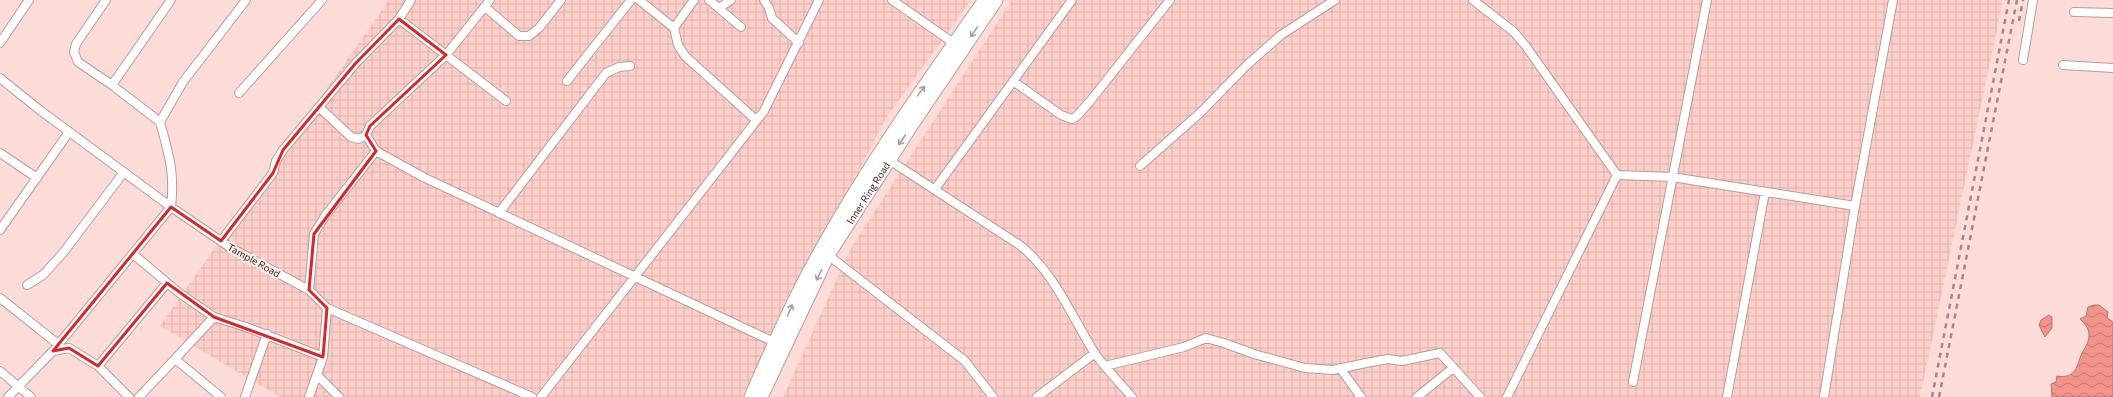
<svg xmlns="http://www.w3.org/2000/svg" width="2113" height="397" font-family="Commissioner,sans-serif">
<style>
.industrial{fill:url(#industrial-grid)}
.water{fill:url(#water-waves);stroke:#bb746c}
.lines{fill:none;stroke-linecap:round;stroke-linejoin:round}
.street-casing{stroke:#bf9a96;stroke-width:10}
.primary-casing{stroke:#bf9a96;stroke-width:15}
.street{stroke:#fff;stroke-width:8}
.primary{stroke:#fff;stroke-width:13}
.rail{stroke:#a18986;stroke-width:2.5;stroke-dasharray:5 5;stroke-linecap:butt}
.oneway{stroke:#a59f9e}
.marked{fill:none;stroke:#d62828;stroke-width:3;stroke-linejoin:round}
.labels{text-anchor:middle;stroke-width:4;stroke-linejoin:round;paint-order:stroke}
.street-label{font-size:10px;fill:#382927;stroke:#feeeec}
</style>
<defs>
<pattern id="industrial-grid" width="8" height="8" patternUnits="userSpaceOnUse"><rect width="8" height="8" fill="#fecfc9"/><path d="M0 4h8M4 0v8" fill="none" stroke="#dab2ad"/></pattern>
<pattern id="water-waves" width="16" height="10" patternUnits="userSpaceOnUse"><rect width="16" height="10" fill="#f3948a"/><path d="M0 5q4-4 8 0t8 0" fill="none" stroke="#c67971"/></pattern>
</defs>
<rect width="100%" height="100%" fill="#fcdcd8"/>
<path class="industrial" d="M 389,0 L 971,0 L 886,118 L 743,397 L 280,397 L 160,326 Z
M 1012,0 L 2003,0 L 1920,397 L 783,397 L 851,248 Z"/>
<path class="water" d="M 2094,305 L 2099,305 L 2108,312 L 2107,318 L 2113,322 L 2113,397 L 2052,397 L 2051,384 L 2056,382 L 2057,376 C 2077,379 2076,366 2082,353 C 2085,348 2089,342 2089,335 C 2089,328 2084,323 2080,319 L 2086,316 L 2088,307 Z
M 2049,315 L 2052,317 L 2052,328 L 2045,337 L 2039,325 L 2041,320 Z"/>
<g class="lines">
<defs>
<path id="street" d="M 106,0 L 76,44 L 74,52 L 78,62 L 112,85 L 160,122
M 490,0 L 446,55 L 370,126 L 366,135 L 376,151 L 423,177 L 776,343
M 639,0 L 674,28
M 694,0 L 674,28 L 678,45 L 685,56 L 756,120
M 709,0 L 741,27
M 764,0 L 769,8 L 772,18 L 799,43
M 892,0 L 955,44
M 1473,0 L 1514,32 L 1525,45 L 1617,175 L 1672,177 L 1855,206
M 485,7 L 519,36 L 529,36 L 539,28 L 561,0
M 719,8 L 731,0
M 2074,12 L 2113,13
M 399,19 L 411,0
M 0,43 L 29,0
M 2023,60 L 2033,0
M 2063,65 L 2113,68
M 0,78 L 41,111 L 171,207 L 231,248 L 309,290 L 327,308 L 532,397
M 567,81 L 631,0
M 1013,81 L 1061,115 L 1072,119 L 1077,116 L 1091,100 L 1170,0
M 112,85 L 171,0
M 239,93 L 322,0
M 319,107 L 351,137 L 359,139 L 366,135
M 0,153 L 37,178
M 889,160 L 1021,246 C 1055,274 1071,315 1094,352 C 1105,368 1119,382 1132,397
M 1140,166 L 1200,113 L 1247,65 L 1281,35 L 1335,0
M 935,189 L 1072,0
M 499,213 L 606,73 L 619,67 L 630,66
M 0,230 L 69,132
M 221,241 L 273,173 L 276,161 L 283,150 L 355,64 L 399,19 L 506,101
M 133,254 L 178,292 L 214,317 L 246,327 L 323,357
M 824,254 L 828,255 L 965,361 L 993,397
M 27,285 L 43,275 L 63,253 L 124,172
M 309,290 L 314,234 L 325,216 L 376,151
M 0,298 L 58,344
M 53,351 L 171,207 C 175,173 169,155 160,122 L 183,82 L 246,0
M 175,359 L 214,317
M 98,366 L 167,283
M 1105,366 L 1184,347 L 1206,338 L 1224,343 L 1254,354 L 1305,368 L 1333,370 L 1366,363 L 1388,359 L 1402,361 L 1440,353 L 1480,397
M 1340,368 L 1361,397
M 0,371 L 31,397
M 318,376 L 339,397
M 1633,382 L 1707,0
M 8,397 L 53,351 L 69,348 L 98,366 L 129,397
M 139,397 L 175,359 L 221,397
M 245,397 L 267,334
M 309,397 L 323,357 L 327,308
M 541,397 L 764,111 L 819,0
M 1037,397 L 1095,353
M 1417,397 L 1453,368
M 1507,397 L 1617,175
M 1727,397 L 1765,192
M 1824,397 L 1855,206 L 1893,0"/>
<g id="primary">
<path d="M 751,397 C 772,349 793,300 819,254 C 867,167 927,82 985,0"/>
<path id="s1" d="M 761,397 L 828,255 L 911,126 L 996,0"/>
</g>
</defs>
<use href="#street" class="street-casing"/>
<use href="#primary" class="primary-casing"/>
<use href="#street" class="street"/>
<use href="#primary" class="primary"/>
<path class="rail" d="M 2019,21 L 2023,0
M 1932,397 L 2009,0
M 1939,397 L 2017,0"/>
</g>
<defs><path id="oneway-shaft" d="M-6 0H5M1.5-3L5.5 0L1.5 3" fill="none" stroke-width="1.6" stroke-linecap="round" stroke-linejoin="round"/></defs>
<g class="oneway">
<use href="#oneway-shaft" transform="translate(974 32) rotate(124)"/>
<use href="#oneway-shaft" transform="translate(921 91) rotate(-54)"/>
<use href="#oneway-shaft" transform="translate(902 140) rotate(123)"/>
<use href="#oneway-shaft" transform="translate(819 275) rotate(116)"/>
<use href="#oneway-shaft" transform="translate(790 310) rotate(-66)"/>
</g>
<path class="marked" d="M 399,19 L 446,55 L 370,126 L 366,135 L 376,151 L 314,234 L 309,290 L 327,308 L 323,357 L 214,317 L 167,283 L 98,366 L 69,348 L 53,351 L 171,207 L 221,241 L 273,173 L 283,150 L 355,64 Z"/>
<g class="labels">
<g class="street-label">
<text dy="4" stroke="none"><textPath href="#s1" startOffset="231">Inner Ring Road</textPath></text>
<text transform="translate(254 260) rotate(29)" y="4">Tample Road</text>
</g>
</g>
</svg>
